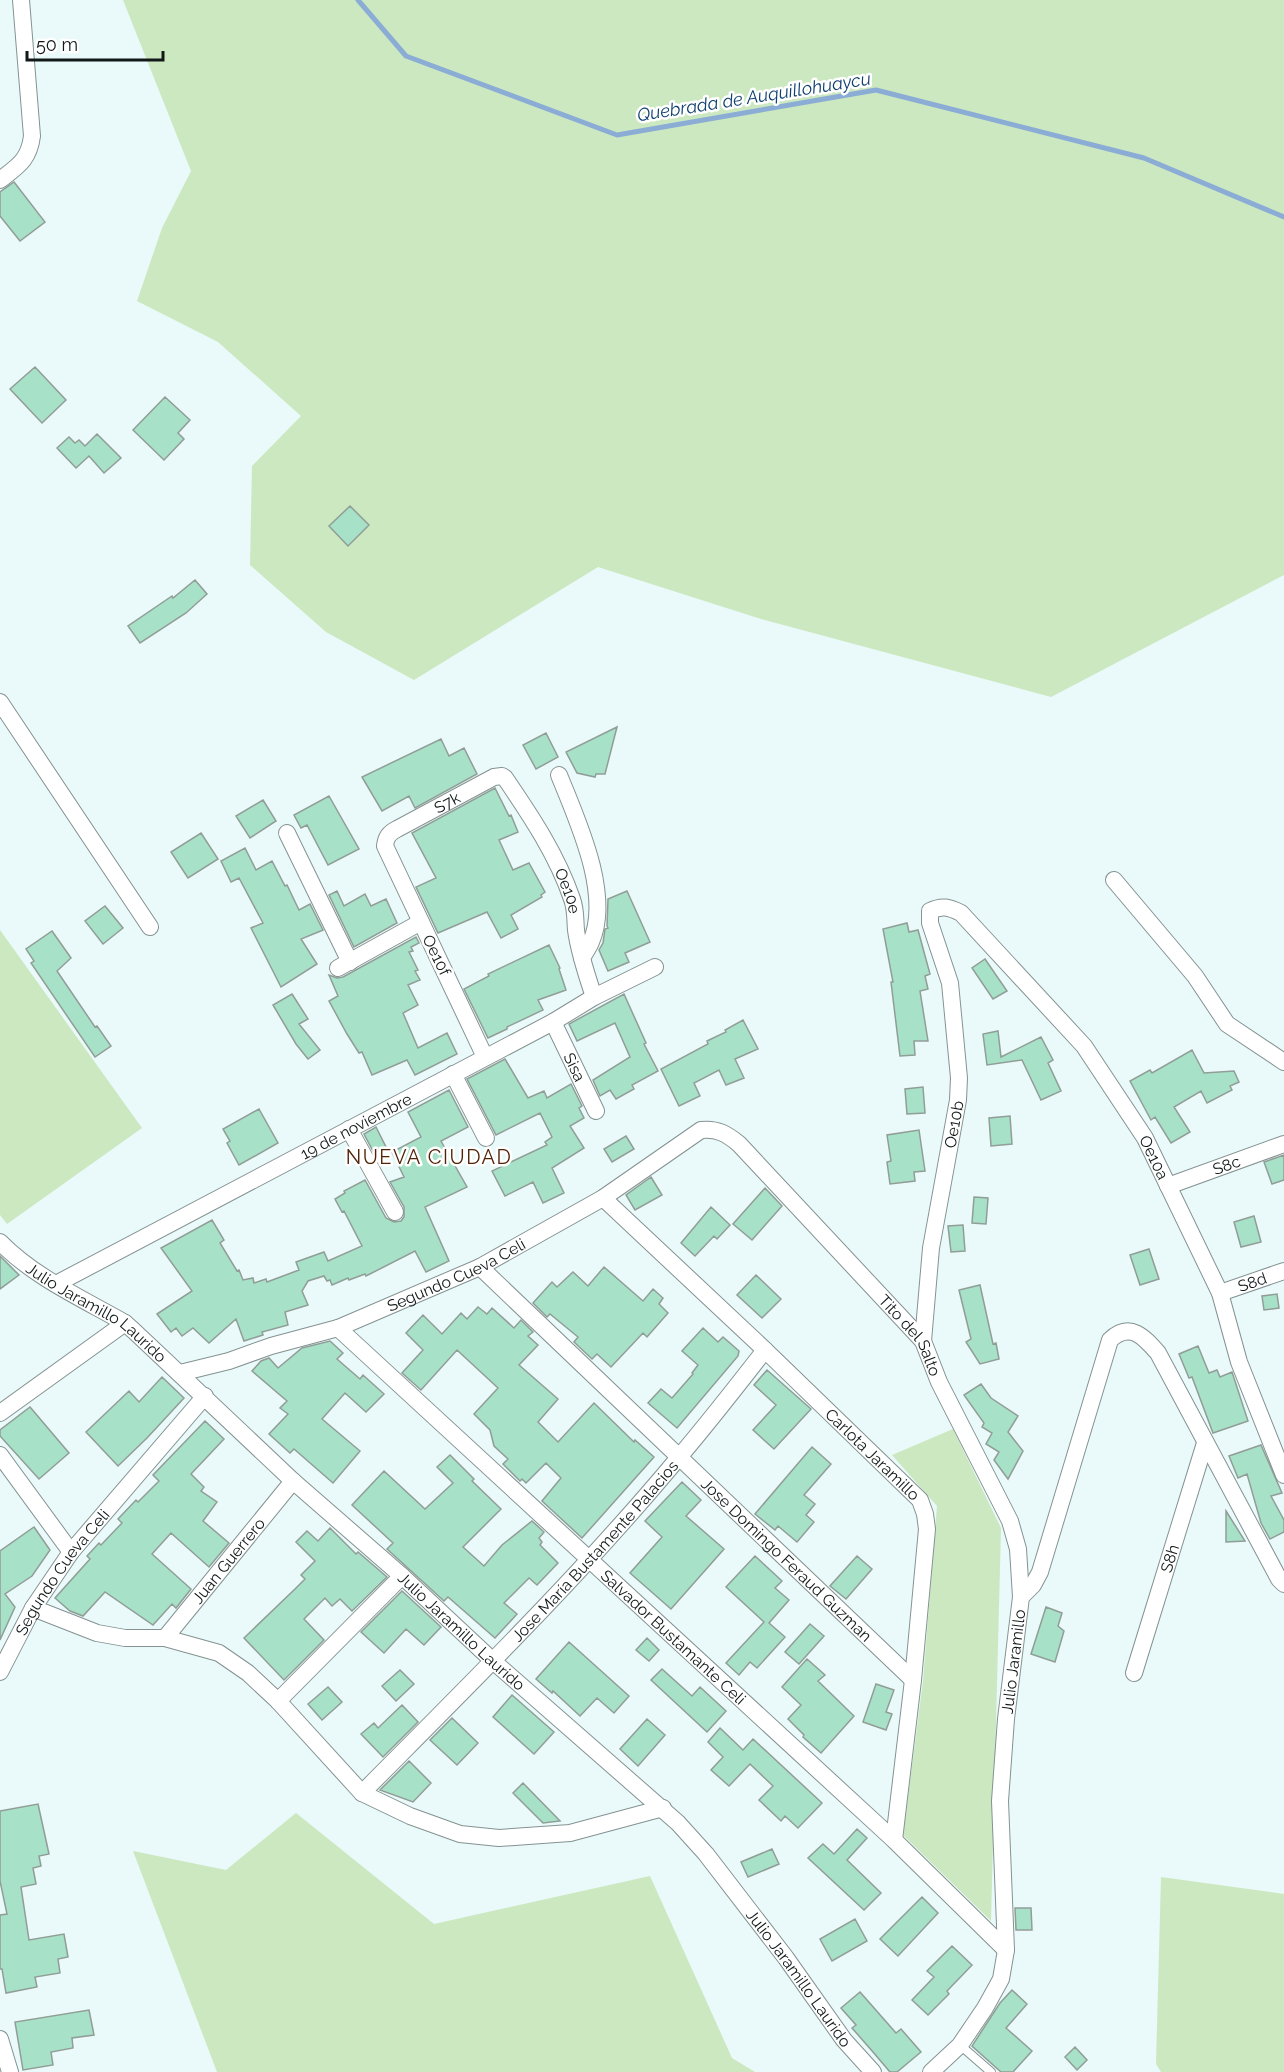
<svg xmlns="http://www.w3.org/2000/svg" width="1284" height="2072" font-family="Raleway,sans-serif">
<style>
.green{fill:#cce8c0}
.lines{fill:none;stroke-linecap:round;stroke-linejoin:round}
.stream{stroke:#8bacd5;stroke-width:5}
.building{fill:#a7e2c8;stroke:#919d97;stroke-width:1.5}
.service-casing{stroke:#849292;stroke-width:10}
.minor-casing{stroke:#849292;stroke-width:18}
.service{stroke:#fff;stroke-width:8}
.minor{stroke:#fff;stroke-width:16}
.labels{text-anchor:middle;stroke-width:5;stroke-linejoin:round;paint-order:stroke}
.street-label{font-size:16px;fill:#121818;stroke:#fff}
.water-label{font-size:18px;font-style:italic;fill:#0f3f71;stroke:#fff}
.quarter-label{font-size:20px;letter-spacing:1.5px;fill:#522306;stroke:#fff}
</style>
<rect width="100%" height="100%" fill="#eaf9f9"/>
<path class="green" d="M 123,0 L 1284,0 L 1284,575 L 1051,697 L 761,619 L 598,567 L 414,680 L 326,632 L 250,565 L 252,466 L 301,416 L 218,342 L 137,301 L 162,228 L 191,171 Z
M 0,930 L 142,1128 L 7,1224 L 0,1215 Z
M 953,1429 L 1001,1528 L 991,1921 L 903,1835 L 923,1681 L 937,1506 L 892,1455 Z
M 296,1813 L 434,1924 L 650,1876 L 732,2058 L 755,2072 L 217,2072 L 133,1851 L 226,1870 Z
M 1161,1877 L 1284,1894 L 1284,2072 L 1161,2072 L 1156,2064 Z"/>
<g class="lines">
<path class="stream" d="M 358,0 L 406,56 L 617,135 L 876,90 L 1144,158 L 1284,217"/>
</g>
<path class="building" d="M 14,182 L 45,222 L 20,241 L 0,216 L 0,192 Z
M 35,367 L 66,400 L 42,423 L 10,389 Z
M 165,397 L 190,420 L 178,433 L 184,439 L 164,460 L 133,430 Z
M 97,434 L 121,458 L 104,473 L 89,456 L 76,468 L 57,448 L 69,437 L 75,443 L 79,440 L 85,446 Z
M 350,506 L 369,525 L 348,546 L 329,526 Z
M 195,580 L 207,594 L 186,613 L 140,643 L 128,626 L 172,596 L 173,598 Z
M 617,727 L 605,774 L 596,774 L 595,777 L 577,773 L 566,752 Z
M 546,733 L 558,757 L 536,769 L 523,745 Z
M 441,739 L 449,756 L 464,748 L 477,774 L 415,808 L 409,796 L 382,811 L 362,777 Z
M 495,788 L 509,816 L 511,815 L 518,832 L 499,840 L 513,870 L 529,863 L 545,892 L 541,895 L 542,897 L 511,915 L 518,929 L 501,938 L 487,912 L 438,933 L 416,887 L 436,878 L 412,833 Z
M 329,796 L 359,849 L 328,865 L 307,825 L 301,828 L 294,815 Z
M 263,800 L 276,821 L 250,838 L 236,816 Z
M 201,833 L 218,859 L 188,878 L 171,852 Z
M 245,848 L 256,870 L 272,861 L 285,886 L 287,885 L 299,910 L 310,904 L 323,930 L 301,939 L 317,964 L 281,987 L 251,928 L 263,923 L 239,878 L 231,882 L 221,861 Z
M 337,891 L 344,906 L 365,894 L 371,906 L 386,899 L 397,923 L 354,947 L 329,895 Z
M 627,891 L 650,942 L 625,953 L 629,962 L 608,971 L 599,950 L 603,943 L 605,929 L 608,928 L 607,926 L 608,899 Z
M 105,906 L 123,928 L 103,944 L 85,921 Z
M 907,923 L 909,932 L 918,930 L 930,974 L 925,976 L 928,989 L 920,991 L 928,1041 L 914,1041 L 915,1055 L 900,1056 L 891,982 L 893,982 L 883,929 Z
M 52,931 L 71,958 L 57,971 L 95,1027 L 97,1026 L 111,1046 L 95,1057 L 31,963 L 34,961 L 26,949 Z
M 416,937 L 419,943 L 411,947 L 413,951 L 409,952 L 418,970 L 415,971 L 420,980 L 408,985 L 418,1005 L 403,1013 L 418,1048 L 447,1033 L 457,1054 L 415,1075 L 407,1060 L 372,1075 L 362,1052 L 359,1053 L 347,1034 L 329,1001 L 338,996 L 329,975 L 337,978 L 343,977 Z
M 549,945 L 560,968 L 559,969 L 566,990 L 538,1000 L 543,1010 L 507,1027 L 507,1029 L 488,1038 L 464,989 L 489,976 L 488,974 Z
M 985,959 L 1007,991 L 993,999 L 972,968 Z
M 292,994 L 308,1019 L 299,1024 L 320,1050 L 308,1059 L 296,1044 L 273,1005 Z
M 624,994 L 646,1043 L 644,1044 L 658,1071 L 632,1085 L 634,1089 L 616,1099 L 610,1090 L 600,1096 L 593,1080 L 630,1057 L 615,1023 L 577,1041 L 569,1024 Z
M 743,1020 L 758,1049 L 735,1059 L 744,1078 L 726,1085 L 719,1070 L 694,1083 L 700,1096 L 679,1106 L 661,1069 L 708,1044 L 707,1041 L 726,1032 L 725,1030 Z
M 998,1031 L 1001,1057 L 1041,1037 L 1053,1060 L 1048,1063 L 1061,1091 L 1041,1100 L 1022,1060 L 987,1065 L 983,1034 Z
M 1192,1050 L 1204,1073 L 1234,1071 L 1239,1082 L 1230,1086 L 1232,1090 L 1207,1103 L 1201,1091 L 1174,1107 L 1190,1132 L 1171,1143 L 1155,1117 L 1151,1120 L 1130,1081 L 1150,1070 L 1152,1073 Z
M 505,1059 L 528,1098 L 544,1091 L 547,1098 L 571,1084 L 582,1106 L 579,1108 L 584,1118 L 570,1126 L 584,1148 L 552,1168 L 564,1193 L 543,1203 L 533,1182 L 505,1196 L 492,1171 L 547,1145 L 545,1142 L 552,1137 L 540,1113 L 496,1135 L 467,1079 Z
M 923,1087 L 925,1113 L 907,1114 L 905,1089 Z
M 449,1090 L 468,1127 L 441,1141 L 467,1187 L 425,1207 L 449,1261 L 426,1272 L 415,1251 L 366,1276 L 365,1274 L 349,1280 L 348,1278 L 332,1285 L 330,1280 L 327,1281 L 324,1276 L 308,1281 L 302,1291 L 308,1305 L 285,1312 L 288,1325 L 262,1332 L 263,1335 L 244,1341 L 236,1319 L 209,1343 L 193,1328 L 182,1336 L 176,1328 L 171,1332 L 157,1314 L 192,1291 L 161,1248 L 212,1220 L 224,1240 L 220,1243 L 237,1271 L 239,1270 L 243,1280 L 253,1278 L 254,1283 L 266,1279 L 267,1282 L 299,1270 L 296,1262 L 324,1252 L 328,1261 L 362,1246 L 344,1211 L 342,1212 L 335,1199 L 345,1193 L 344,1191 L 365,1180 L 386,1218 L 394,1222 L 401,1221 L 404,1217 L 404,1207 L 390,1182 L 404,1177 L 392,1152 L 421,1137 L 408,1112 Z
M 259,1109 L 278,1143 L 239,1165 L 227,1143 L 230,1141 L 223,1129 Z
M 1010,1116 L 1012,1144 L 991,1146 L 989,1118 Z
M 376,1127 L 386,1147 L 374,1153 L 364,1134 Z
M 919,1130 L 925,1171 L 914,1172 L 915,1181 L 890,1184 L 887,1162 L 891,1161 L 887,1135 Z
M 626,1136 L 634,1149 L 612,1162 L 604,1149 Z
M 1284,1155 L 1284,1180 L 1272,1184 L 1264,1162 Z
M 651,1177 L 662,1195 L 635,1210 L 626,1195 Z
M 765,1188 L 782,1206 L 752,1240 L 733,1224 Z
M 974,1197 L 988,1198 L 986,1224 L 972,1223 Z
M 711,1207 L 730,1225 L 717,1239 L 714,1236 L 695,1256 L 681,1243 Z
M 1254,1216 L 1261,1242 L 1241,1247 L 1234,1222 Z
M 963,1225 L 965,1251 L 951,1252 L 948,1226 Z
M 1149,1249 L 1159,1279 L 1140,1285 L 1130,1255 Z
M 0,1256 L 19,1275 L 0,1289 Z
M 604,1267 L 643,1301 L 653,1289 L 663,1298 L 659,1304 L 668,1313 L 647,1337 L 643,1333 L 611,1367 L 597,1354 L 592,1359 L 574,1342 L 578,1337 L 550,1314 L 547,1317 L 533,1303 L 552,1282 L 557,1287 L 573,1272 L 588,1286 Z
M 756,1275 L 781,1299 L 762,1318 L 737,1295 Z
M 980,1285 L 993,1344 L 996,1343 L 999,1359 L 980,1364 L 966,1342 L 971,1339 L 959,1290 Z
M 1277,1294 L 1279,1308 L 1264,1310 L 1262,1296 Z
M 478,1307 L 487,1314 L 492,1308 L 514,1328 L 521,1320 L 533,1332 L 528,1336 L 538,1345 L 519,1365 L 558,1399 L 538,1422 L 558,1442 L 594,1403 L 634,1442 L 635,1440 L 654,1457 L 582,1538 L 542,1501 L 561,1478 L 546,1463 L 526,1483 L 522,1479 L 520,1481 L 503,1464 L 508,1459 L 494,1446 L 490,1430 L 474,1414 L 498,1388 L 457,1350 L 421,1390 L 402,1373 L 423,1350 L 406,1333 L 423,1315 L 442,1334 L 461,1313 L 467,1319 Z
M 703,1328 L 718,1342 L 723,1337 L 739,1351 L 738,1356 L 677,1428 L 648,1403 L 661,1389 L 672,1398 L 693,1374 L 692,1373 L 698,1365 L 682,1351 Z
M 330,1341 L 343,1353 L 337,1359 L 360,1379 L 363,1375 L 384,1394 L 366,1412 L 345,1393 L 322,1419 L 360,1451 L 333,1483 L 294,1449 L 290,1453 L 269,1434 L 288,1414 L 280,1408 L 287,1401 L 252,1371 L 261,1361 L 269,1358 L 278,1368 L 302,1348 Z
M 1198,1346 L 1209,1373 L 1217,1370 L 1220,1377 L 1232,1372 L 1248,1421 L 1213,1433 L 1192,1377 L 1189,1378 L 1179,1354 Z
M 767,1370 L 811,1409 L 774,1449 L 753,1430 L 776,1405 L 754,1385 Z
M 162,1377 L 184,1398 L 147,1438 L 118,1466 L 86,1432 L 129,1391 L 139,1402 Z
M 981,1384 L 991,1398 L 1018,1416 L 1008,1432 L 1023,1451 L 1008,1479 L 994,1460 L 999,1452 L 986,1444 L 992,1433 L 982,1427 L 984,1423 L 964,1395 Z
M 30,1407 L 69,1453 L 39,1479 L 0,1436 L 0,1430 Z
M 205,1421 L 224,1439 L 191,1474 L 204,1487 L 201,1491 L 217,1502 L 203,1521 L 229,1543 L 209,1567 L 171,1533 L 152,1554 L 191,1589 L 176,1608 L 172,1604 L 153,1625 L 105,1592 L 83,1616 L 70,1611 L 55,1598 L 90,1559 L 87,1556 L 99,1543 L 101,1545 L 122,1523 L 118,1519 L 136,1500 L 138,1502 L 159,1481 L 153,1475 Z
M 1261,1445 L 1282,1493 L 1271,1496 L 1284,1520 L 1284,1532 L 1270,1539 L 1261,1523 L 1247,1474 L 1238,1478 L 1229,1456 Z
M 812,1447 L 831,1464 L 804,1495 L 815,1504 L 806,1515 L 814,1522 L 797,1542 L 778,1526 L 775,1530 L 755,1514 Z
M 450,1455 L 474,1479 L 472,1481 L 501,1509 L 463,1547 L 484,1566 L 502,1545 L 532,1521 L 544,1532 L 539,1538 L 542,1542 L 540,1545 L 558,1563 L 537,1585 L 529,1578 L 504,1603 L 517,1614 L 495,1638 L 448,1597 L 444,1601 L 387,1549 L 393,1543 L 352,1505 L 384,1471 L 425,1509 L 453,1483 L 437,1467 Z
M 682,1482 L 701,1500 L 686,1516 L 724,1549 L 671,1609 L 630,1573 L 662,1537 L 645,1521 Z
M 1226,1511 L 1245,1541 L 1226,1542 Z
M 34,1527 L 50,1550 L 32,1576 L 5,1594 L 15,1607 L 0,1640 L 0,1551 Z
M 330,1528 L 356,1554 L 358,1552 L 387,1577 L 352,1611 L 340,1599 L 332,1606 L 325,1598 L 304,1619 L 324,1640 L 284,1680 L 244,1638 L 295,1589 L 305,1579 L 301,1575 L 315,1561 L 296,1542 L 307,1531 L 318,1541 Z
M 755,1556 L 782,1581 L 775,1588 L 789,1600 L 769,1623 L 785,1637 L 757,1668 L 750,1662 L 739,1675 L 726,1663 L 764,1622 L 726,1587 Z
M 857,1556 L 872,1569 L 846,1599 L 830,1586 Z
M 402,1591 L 441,1627 L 424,1645 L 406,1629 L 384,1653 L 361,1632 Z
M 1046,1607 L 1062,1613 L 1058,1626 L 1064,1631 L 1055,1662 L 1031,1654 Z
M 810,1624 L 824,1636 L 799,1664 L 785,1652 Z
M 647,1638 L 659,1650 L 649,1661 L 636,1650 Z
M 569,1642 L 629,1696 L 614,1713 L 597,1698 L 580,1716 L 553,1691 L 552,1693 L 536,1679 Z
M 807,1659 L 825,1675 L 818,1681 L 854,1716 L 821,1753 L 803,1737 L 804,1735 L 788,1719 L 801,1705 L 782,1687 Z
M 662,1669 L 692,1696 L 700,1687 L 726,1711 L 707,1732 L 651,1680 Z
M 400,1670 L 414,1684 L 396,1701 L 382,1686 Z
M 876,1684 L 894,1690 L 886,1712 L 892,1714 L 886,1730 L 863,1722 Z
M 328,1687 L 342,1702 L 322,1720 L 308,1704 Z
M 512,1695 L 554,1732 L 534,1754 L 493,1717 Z
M 402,1705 L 418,1722 L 383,1757 L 361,1734 L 374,1723 L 378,1728 Z
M 452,1718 L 478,1743 L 457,1765 L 430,1740 Z
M 647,1719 L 665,1735 L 638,1766 L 620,1749 Z
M 720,1728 L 743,1750 L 753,1739 L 822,1803 L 798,1828 L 785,1816 L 781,1821 L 759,1800 L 773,1786 L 750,1764 L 729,1786 L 711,1770 L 723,1757 L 708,1742 Z
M 409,1761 L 431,1783 L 413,1802 L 380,1790 Z
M 523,1783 L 560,1821 L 543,1823 L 513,1793 Z
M 38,1804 L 49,1854 L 39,1856 L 41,1866 L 33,1868 L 36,1884 L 21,1887 L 29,1940 L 64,1934 L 68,1957 L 58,1959 L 60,1973 L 35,1977 L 37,1987 L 6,1993 L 2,1969 L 0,1969 L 0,1915 L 7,1914 L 0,1881 L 0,1811 Z
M 857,1829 L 867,1838 L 847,1860 L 881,1893 L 864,1910 L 808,1858 L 823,1844 L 834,1854 Z
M 772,1849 L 779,1864 L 748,1877 L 741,1862 Z
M 922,1897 L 938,1913 L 898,1956 L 880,1939 Z
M 1015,1908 L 1031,1908 L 1032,1930 L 1016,1930 Z
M 855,1919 L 867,1941 L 832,1961 L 820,1939 Z
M 952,1946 L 972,1965 L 947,1991 L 949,1994 L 928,2015 L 912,2000 L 934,1977 L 927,1971 Z
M 1012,1990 L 1027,2004 L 1006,2028 L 1032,2051 L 1013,2072 L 1001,2072 L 972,2046 L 1000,2003 Z
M 860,1992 L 896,2033 L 901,2029 L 921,2052 L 897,2072 L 890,2072 L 873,2052 L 852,2028 L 856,2025 L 841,2008 Z
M 89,2010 L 94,2035 L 72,2038 L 73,2048 L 51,2052 L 53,2065 L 23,2070 L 15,2022 Z
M 1075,2047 L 1087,2060 L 1077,2070 L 1065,2057 Z"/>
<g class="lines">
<defs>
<path id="service" d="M 960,2045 L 991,2072"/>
<g id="minor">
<path d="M 0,180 C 18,166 29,160 32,136 L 21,0"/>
<path d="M 0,702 L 150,927"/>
<path d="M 559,775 C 577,820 612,894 591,942 C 589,947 585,953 582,958"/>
<path d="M 287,833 L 350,962"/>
<path d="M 1114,880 L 1195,976 L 1227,1024 L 1284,1062"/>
<path d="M 338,968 L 421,922"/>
<path id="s1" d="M 553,1022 L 596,1111"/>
<path id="s2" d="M 485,1057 L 385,846 C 386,837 389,833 397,829 L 494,777 L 502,776 L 505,778 C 531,816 557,855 572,899 C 576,910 575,919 576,930 C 579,953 587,976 594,997"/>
<path d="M 453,1074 L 486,1138"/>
<path d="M 349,1129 L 395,1212"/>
<path id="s3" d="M 1168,1186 L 1284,1144"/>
<path id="s4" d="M 603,1198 L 765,1350 L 920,1500 L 925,1514 L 927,1529 L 913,1680 L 894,1840"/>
<path id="s5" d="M 0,1242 C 34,1277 83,1299 125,1323 L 134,1331 L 293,1481 L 402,1576 L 493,1661 L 678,1823 L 706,1854 L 786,1958 L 844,2040 L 873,2072"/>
<path id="s6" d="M 480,1267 L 913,1680"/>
<path id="s7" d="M 56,1284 L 553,1022 L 594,997 L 655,967"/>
<path id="s8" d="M 1220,1293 L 1284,1271"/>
<path id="s9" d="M 338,1328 L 894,1840 L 1006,1950"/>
<path id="s10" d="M 923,1341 L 931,1248 L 958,1100 L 959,1078 L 950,983 L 930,923 L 930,911 C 942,905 949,907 961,913 L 1084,1046 L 1145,1138 L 1220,1293 L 1239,1362 L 1284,1475"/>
<path id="s11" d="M 180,1373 L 229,1361 L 271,1346 L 338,1328 L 480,1267 L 603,1198 L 701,1130 C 717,1128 727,1134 739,1144 L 923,1341 L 939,1382 L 1010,1521 L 1018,1549 L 1021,1597"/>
<path d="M 0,1413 L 125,1323"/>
<path d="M 0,1455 L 71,1552"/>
<path d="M 33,1608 L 97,1633 L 125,1638 L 165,1638 L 219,1653 L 248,1673 L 278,1701 L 362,1793 L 410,1816 L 460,1834 L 499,1838 L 570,1833 L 663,1808"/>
<path id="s12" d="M 165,1638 L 293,1481"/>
<path id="s13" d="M 0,1672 L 33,1608 L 71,1552 L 205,1396"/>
<path id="s14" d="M 1134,1673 L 1205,1443"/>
<path d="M 278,1701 L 402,1576"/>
<path id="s15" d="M 362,1793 C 471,1683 581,1575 680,1456 C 709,1422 737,1386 765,1350"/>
<path d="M 0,2039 L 10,2072"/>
<path id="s16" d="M 931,2072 L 960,2045 L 985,2008 L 1001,1979 L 1006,1950 L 1000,1801 L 1006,1719 L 1021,1597 L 1033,1585 L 1040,1572 L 1110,1340 C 1130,1321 1144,1337 1158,1353 L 1279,1579 L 1284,1584"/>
</g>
</defs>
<use href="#service" class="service-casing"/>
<use href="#minor" class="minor-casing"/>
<use href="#service" class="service"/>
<use href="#minor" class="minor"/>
</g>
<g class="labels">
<g class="street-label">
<text dy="6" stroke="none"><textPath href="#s2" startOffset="312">S7k</textPath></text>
<text dy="6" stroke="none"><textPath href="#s2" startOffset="507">Oe10e</textPath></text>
<text transform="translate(437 955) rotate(64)" y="6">Oe10f</text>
<text dy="6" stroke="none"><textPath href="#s1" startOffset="50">Sisa</textPath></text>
<text dy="6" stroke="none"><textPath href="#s10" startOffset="219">Oe10b</textPath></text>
<text dy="6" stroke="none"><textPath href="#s7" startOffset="339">19 de noviembre</textPath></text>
<text dy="6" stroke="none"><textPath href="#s10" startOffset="782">Oe10a</textPath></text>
<text dy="6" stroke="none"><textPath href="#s3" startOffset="62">S8c</textPath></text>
<text dy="6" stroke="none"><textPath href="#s11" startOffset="294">Segundo Cueva Celi</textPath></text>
<text dy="6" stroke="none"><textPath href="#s8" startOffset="34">S8d</textPath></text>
<text dy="6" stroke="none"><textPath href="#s5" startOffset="120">Julio Jaramillo Laurido</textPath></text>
<text dy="6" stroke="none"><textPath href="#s11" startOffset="879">Tito del Salto</textPath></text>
<text dy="6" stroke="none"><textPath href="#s4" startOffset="372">Carlota Jaramillo</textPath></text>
<text dy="6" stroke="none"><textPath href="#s15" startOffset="336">Jose María Bustamente Palacios</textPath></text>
<text dy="6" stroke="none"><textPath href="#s14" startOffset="120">S8h</textPath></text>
<text dy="6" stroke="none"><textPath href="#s12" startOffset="100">Juan Guerrero</textPath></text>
<text dy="6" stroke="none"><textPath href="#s6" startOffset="424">Jose Domingo Feraud Guzman</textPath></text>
<text dy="6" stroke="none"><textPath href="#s13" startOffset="118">Segundo Cueva Celi</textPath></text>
<text dy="6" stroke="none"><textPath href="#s5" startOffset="606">Julio Jaramillo Laurido</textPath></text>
<text dy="6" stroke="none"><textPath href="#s9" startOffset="456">Salvador Bustamante Celi</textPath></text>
<text dy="6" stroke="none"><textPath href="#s16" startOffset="436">Julio Jaramillo</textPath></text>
<text dy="6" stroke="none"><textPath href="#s5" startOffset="1092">Julio Jaramillo Laurido</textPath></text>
</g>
<g class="water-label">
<text transform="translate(754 97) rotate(-9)" y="6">Quebrada de Auquillohuaycu</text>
</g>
<g class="quarter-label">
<text x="429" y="1164">NUEVA CIUDAD</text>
</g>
</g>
<path d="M27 51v9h136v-9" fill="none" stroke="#121818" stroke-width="3"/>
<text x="36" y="51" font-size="18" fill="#121818" stroke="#ffffff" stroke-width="4.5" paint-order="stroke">50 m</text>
</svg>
